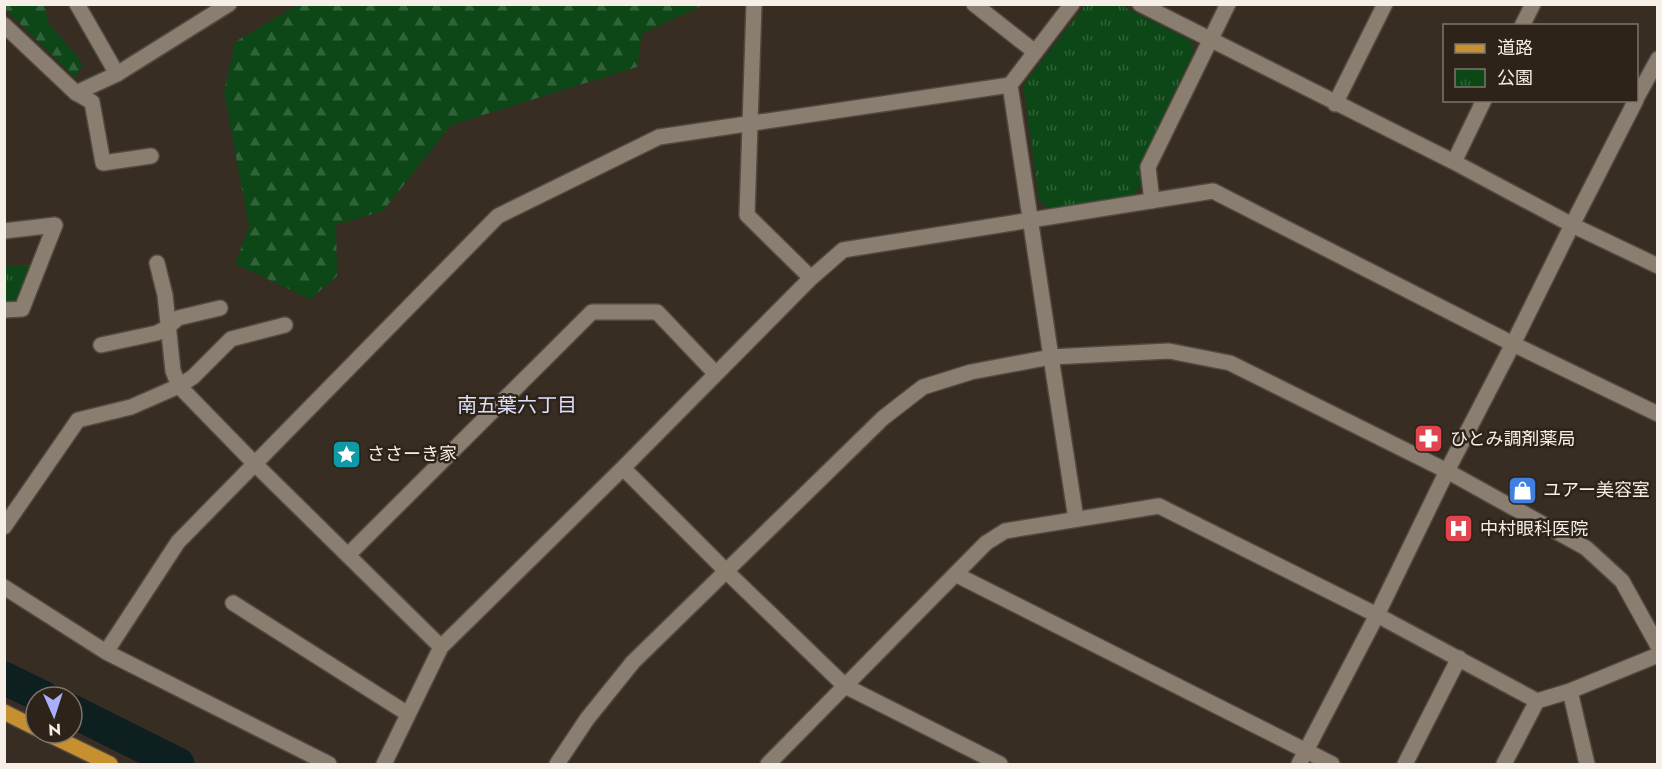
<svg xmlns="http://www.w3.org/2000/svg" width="1662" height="769" font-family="Jost,'Noto Sans JP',sans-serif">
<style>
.forest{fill:url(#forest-firs)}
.park{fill:url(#park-tufts)}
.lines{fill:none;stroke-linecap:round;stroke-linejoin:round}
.river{stroke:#0e1f20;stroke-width:33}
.minor-casing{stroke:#524940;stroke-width:18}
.tertiary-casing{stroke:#524940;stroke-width:18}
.primary-casing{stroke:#524940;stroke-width:18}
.minor{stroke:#897e70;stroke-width:15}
.tertiary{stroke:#897e70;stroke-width:15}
.primary{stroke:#c68f30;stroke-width:15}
.labels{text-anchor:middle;stroke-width:5;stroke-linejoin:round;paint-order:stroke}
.poi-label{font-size:18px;fill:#f5efe7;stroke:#2d2318;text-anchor:start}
.neighbourhood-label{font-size:20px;fill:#dde0fd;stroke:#2d2318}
</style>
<defs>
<pattern id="forest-firs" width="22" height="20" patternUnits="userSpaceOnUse" patternTransform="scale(1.5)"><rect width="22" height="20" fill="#0e4717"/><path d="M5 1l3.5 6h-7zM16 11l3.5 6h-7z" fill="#326239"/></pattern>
<pattern id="park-tufts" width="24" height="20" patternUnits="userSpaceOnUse" patternTransform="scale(1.5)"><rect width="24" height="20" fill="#0e4717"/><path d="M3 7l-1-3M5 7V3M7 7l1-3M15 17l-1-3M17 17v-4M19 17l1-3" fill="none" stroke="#326239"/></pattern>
</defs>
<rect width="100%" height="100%" fill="#372d22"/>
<path class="forest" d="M 4,5 L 45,5 L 48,22 L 83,64 L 75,78 L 5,9 Z
M 297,5 L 703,4 L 703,5 L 642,34 L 637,67 L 451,125 L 383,211 L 336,225 L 337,276 L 310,299 L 235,264 L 249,227 L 224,92 L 235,42 Z"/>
<path class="park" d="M 1085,5 L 1120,5 L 1192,41 L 1193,53 L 1140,164 L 1142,183 L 1131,198 L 1049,209 L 1039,201 L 1023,85 Z
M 30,265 L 21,295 L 13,303 L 5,303 L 5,266 Z"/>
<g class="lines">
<path class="river" d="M 4,678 L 43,697
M 72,711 L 178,764"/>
<defs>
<path id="minor" d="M 77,4 L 117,74
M 754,4 L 747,215 L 811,278
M 974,4 L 1035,52
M 1140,4 L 1454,162 L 1572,225 L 1658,266
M 1522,26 L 1533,4
M 76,93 L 92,102 L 103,163 L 151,156
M 1335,104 L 1385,4
M 1454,162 L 1484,100
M 1152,201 L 1148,167 L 1228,4
M 4,231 L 55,225 L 22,309 L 4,310
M 157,263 L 165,295 L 173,371 L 179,386 L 255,464 L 441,647
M 101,345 L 157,333 L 168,327 L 178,318 L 220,308
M 1051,357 L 1076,519
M 623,468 L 726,571 L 845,686 L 1000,764
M 4,527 L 78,420 L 131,407 L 179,386 L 193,377 L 231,339 L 285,325
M 348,555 L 592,312 L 657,312 L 716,374
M 955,574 L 1332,764
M 4,587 L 106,652 L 329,764
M 233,603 L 408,714
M 106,652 L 178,542 L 498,216 L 659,137 L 1010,85
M 1570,691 L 1587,764
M 384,764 L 441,647 L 623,468 L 811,278 L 843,250 L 1213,191 L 1513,344 L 1658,414
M 768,764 L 986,543 L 1005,531 L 1159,506 L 1377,615 L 1537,701 L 1570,691 L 1658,655
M 1405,764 L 1459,658
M 1504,764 L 1537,701"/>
<path id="tertiary" d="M 4,25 L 76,93 L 117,74 L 229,4
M 1636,99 L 1658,59
M 1051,357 L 1010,85 L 1072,4
M 557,764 L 587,719 L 633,662 L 883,418 L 923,387 L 971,372 L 1051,357 L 1169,351 L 1230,363 L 1447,471 L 1586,548 L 1622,581 L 1658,646
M 1299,764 L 1377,615 L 1447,471 L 1513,344 L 1572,225 L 1636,100"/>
<path id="primary" d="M 4,712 L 36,728
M 46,733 L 110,764"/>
</defs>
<use href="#minor" class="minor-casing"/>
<use href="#tertiary" class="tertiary-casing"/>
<use href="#primary" class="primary-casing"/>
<use href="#minor" class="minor"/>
<use href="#tertiary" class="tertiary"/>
<use href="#primary" class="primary"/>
</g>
<defs>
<symbol id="pharmacy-square" viewBox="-11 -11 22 22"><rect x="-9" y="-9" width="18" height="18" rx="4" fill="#e0444e" stroke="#2d2318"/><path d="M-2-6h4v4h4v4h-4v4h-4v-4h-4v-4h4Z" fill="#fff"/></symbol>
<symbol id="sight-square" viewBox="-11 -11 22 22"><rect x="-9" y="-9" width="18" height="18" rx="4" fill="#0f9aa8" stroke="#2d2318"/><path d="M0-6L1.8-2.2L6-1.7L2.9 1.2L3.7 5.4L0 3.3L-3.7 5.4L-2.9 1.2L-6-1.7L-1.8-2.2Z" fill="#fff"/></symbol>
<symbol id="shop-square" viewBox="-11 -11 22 22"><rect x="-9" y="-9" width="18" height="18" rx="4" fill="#3f7fe0" stroke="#2d2318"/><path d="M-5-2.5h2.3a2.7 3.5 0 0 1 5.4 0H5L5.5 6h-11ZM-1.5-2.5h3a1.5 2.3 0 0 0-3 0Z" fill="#fff"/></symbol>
<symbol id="hospital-square" viewBox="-11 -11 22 22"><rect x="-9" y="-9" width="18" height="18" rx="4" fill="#e0444e" stroke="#2d2318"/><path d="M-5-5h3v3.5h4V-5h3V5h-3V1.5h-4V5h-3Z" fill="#fff"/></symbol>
</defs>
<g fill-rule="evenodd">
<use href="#pharmacy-square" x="1412" y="422" width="33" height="33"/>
<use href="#sight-square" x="330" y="438" width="33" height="33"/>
<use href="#shop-square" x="1506" y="474" width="33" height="33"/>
<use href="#hospital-square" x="1442" y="512" width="33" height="33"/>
</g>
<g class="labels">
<g class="poi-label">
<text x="1450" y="445">ひとみ調剤薬局</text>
<text x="367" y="460">ささーき家</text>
<text x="1543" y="496">ユアー美容室</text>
<text x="1480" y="535">中村眼科医院</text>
</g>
<g class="neighbourhood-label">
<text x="517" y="412">南五葉六丁目</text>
</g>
</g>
<rect width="1662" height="769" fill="none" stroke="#f5efe7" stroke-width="12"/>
<rect x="1443" y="24" width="195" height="78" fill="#2d2318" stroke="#7d756b" stroke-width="1.5"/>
<rect x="1455" y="44" width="30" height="9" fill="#c68f30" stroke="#7d756b" stroke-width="1.5"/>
<text x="1497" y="54" font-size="18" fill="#f5efe7">道路</text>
<rect x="1455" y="69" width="30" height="18" fill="url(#park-tufts)" stroke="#7d756b" stroke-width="1.5"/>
<text x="1497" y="84" font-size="18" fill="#f5efe7">公園</text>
<g transform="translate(54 715) rotate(177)"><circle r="28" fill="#2d2318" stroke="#7d756b" stroke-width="1.5"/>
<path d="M0-4.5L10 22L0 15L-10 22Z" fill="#abaffb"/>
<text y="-9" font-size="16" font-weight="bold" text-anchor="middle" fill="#f5efe7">N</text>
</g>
</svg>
